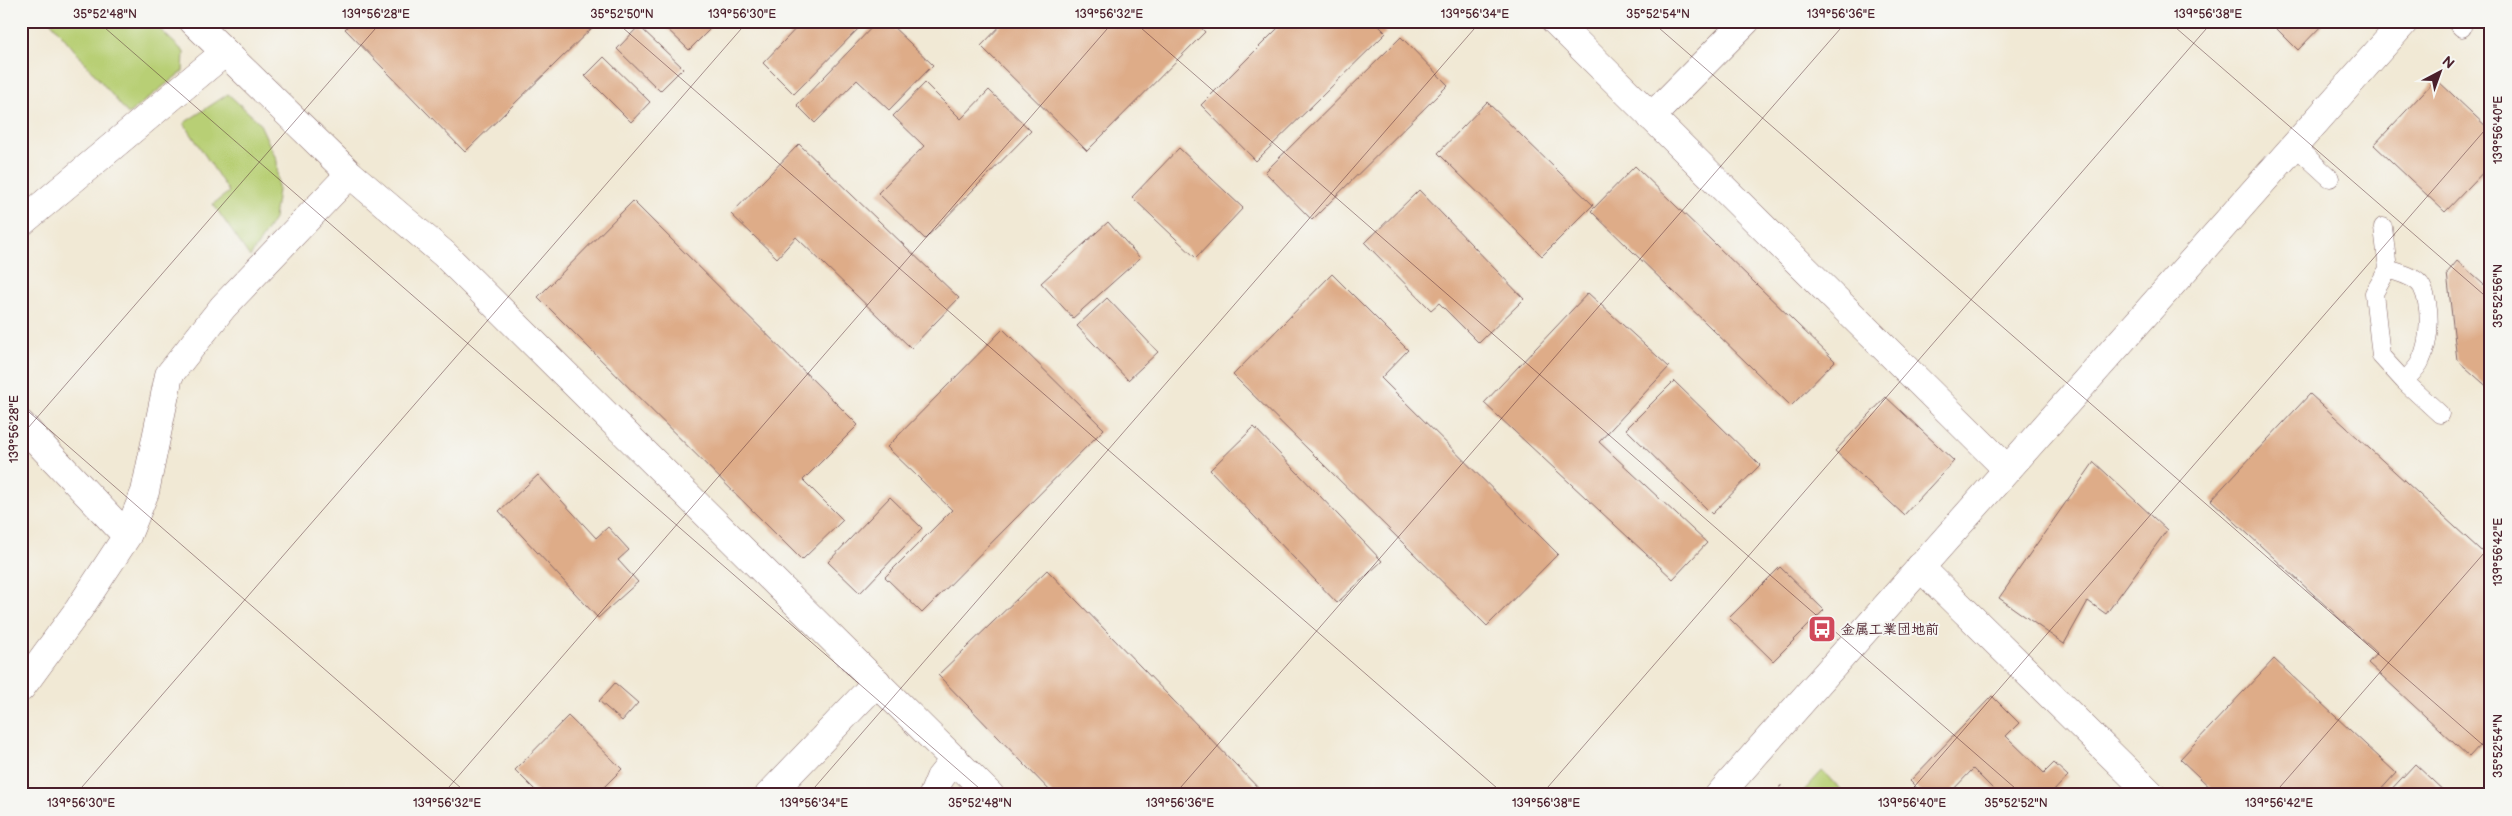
<svg xmlns="http://www.w3.org/2000/svg" width="2512" height="816" font-family="'Balsamiq Sans','Klee One',sans-serif">
<style>
.green{fill:#b8cf74;stroke:#817750}
.building{fill:#deac88}
.lines{fill:none;stroke-linecap:round;stroke-linejoin:round}
.lane-casing{stroke:#846666;stroke-width:19}
.street-casing{stroke:#846666;stroke-width:29}
.secondary-casing{stroke:#846666;stroke-width:29}
.path{stroke:#846666;stroke-width:3;stroke-dasharray:1 4;stroke-linecap:butt}
.lane{stroke:#fff;stroke-width:18}
.street{stroke:#fff;stroke-width:28}
.secondary{stroke:#fff;stroke-width:28}
.ticks{fill:none;stroke:#4a1f2b;stroke-width:1;stroke-opacity:0.45}
.labels{text-anchor:middle;stroke-width:4;stroke-linejoin:round;paint-order:stroke}
.poi-label{font-size:14px;font-weight:bold;fill:#4a1f2b;stroke:#f6f6f2;text-anchor:start}
.neatline{fill:none;stroke:#4a1f2b;stroke-width:2}
.ticks-label{font-size:12px;text-anchor:middle;fill:#4a1f2b}
</style>
<rect width="100%" height="100%" fill="#f6f6f2"/>
<filter id="ink" filterUnits="userSpaceOnUse"><feTurbulence type="fractalNoise" baseFrequency=".02" numOctaves="2"/><feDisplacementMap in="SourceGraphic" scale="10" xChannelSelector="R" yChannelSelector="G"/><feConvolveMatrix kernelMatrix="1 2 1 2 8 2 1 2 1" color-interpolation-filters="sRGB"/></filter>
<filter id="wash" filterUnits="userSpaceOnUse"><feTurbulence type="fractalNoise" baseFrequency=".0096" numOctaves="4" result="noise"/><feDisplacementMap in="SourceGraphic" scale="20" xChannelSelector="R" yChannelSelector="G"/><feGaussianBlur stdDeviation="1.12" result="paint"/><feColorMatrix in="noise" values="0 0 0 0 0 0 0 0 0 0 0 0 0 0 0 0 0 1.4 0 .05"/><feComposite in="paint" operator="in"/></filter>
<g filter="url(#wash)">
<rect width="100%" height="100%" fill="#f1e9d5"/>
<path class="green" d="M 50,21 L 151,21 L 184,52 L 183,71 L 128,114 Z
M 228,94 L 259,122 L 277,161 L 278,190 L 274,219 L 250,257 L 213,204 L 229,192 L 184,123 Z
M 1822,771 L 1847,795 L 1800,795 Z"/>
<g id="blocks">
<path class="building" d="M 353,21 L 599,21 L 465,152 L 345,29 Z
M 659,21 L 718,21 L 689,50 Z
M 803,21 L 866,21 L 794,94 L 763,63 Z
M 878,21 L 887,21 L 933,65 L 889,110 L 857,80 L 815,123 L 797,105 Z
M 1005,21 L 1195,21 L 1205,32 L 1087,151 L 981,46 Z
M 1285,21 L 1374,21 L 1386,33 L 1256,161 L 1201,105 Z
M 2269,21 L 2326,21 L 2298,50 Z
M 639,26 L 683,68 L 660,91 L 617,49 Z
M 1401,37 L 1448,85 L 1312,220 L 1265,172 Z
M 604,57 L 650,102 L 631,122 L 585,76 Z
M 2436,79 L 2491,131 L 2491,164 L 2445,212 L 2374,145 Z
M 925,83 L 961,119 L 989,90 L 1031,131 L 925,239 L 878,193 L 924,146 L 893,116 Z
M 1487,102 L 1593,205 L 1542,256 L 1438,153 Z
M 799,144 L 959,298 L 911,348 L 796,237 L 777,258 L 731,214 Z
M 1179,148 L 1243,208 L 1196,258 L 1132,197 Z
M 1635,166 L 1835,361 L 1791,406 L 1591,211 Z
M 1419,190 L 1524,299 L 1479,343 L 1439,303 L 1431,310 L 1365,243 Z
M 633,201 L 858,425 L 803,480 L 843,520 L 802,560 L 538,297 Z
M 1108,222 L 1140,258 L 1073,318 L 1041,283 Z
M 2457,261 L 2491,291 L 2491,390 L 2457,360 L 2447,273 Z
M 1332,274 L 1408,350 L 1381,378 L 1558,554 L 1487,626 L 1233,375 Z
M 1588,293 L 1669,367 L 1599,442 L 1707,543 L 1673,579 L 1484,403 Z
M 1107,298 L 1158,352 L 1128,380 L 1077,326 Z
M 1003,329 L 1104,429 L 922,613 L 885,577 L 952,510 L 887,447 Z
M 1674,381 L 1760,465 L 1712,514 L 1626,429 Z
M 2310,394 L 2491,560 L 2491,733 L 2469,757 L 2368,663 L 2377,653 L 2211,500 Z
M 1886,397 L 1954,461 L 1904,515 L 1835,451 Z
M 1254,427 L 1382,561 L 1337,603 L 1210,470 Z
M 2094,462 L 2167,530 L 2106,614 L 2088,601 L 2064,644 L 1999,598 Z
M 538,475 L 596,538 L 608,527 L 629,550 L 618,560 L 638,582 L 598,618 L 499,511 Z
M 890,497 L 922,528 L 860,593 L 828,562 Z
M 1780,567 L 1824,610 L 1773,661 L 1729,618 Z
M 1047,570 L 1265,795 L 1054,795 L 938,675 Z
M 2274,659 L 2396,773 L 2376,795 L 2267,795 L 2263,791 L 2260,795 L 2218,795 L 2180,759 Z
M 615,683 L 638,703 L 622,721 L 599,701 Z
M 1992,696 L 2019,723 L 2006,736 L 2044,773 L 2054,763 L 2068,776 L 2050,795 L 1999,795 L 1973,769 L 1948,795 L 1924,795 L 1910,781 Z
M 568,716 L 622,769 L 596,795 L 540,795 L 515,770 Z
M 2415,764 L 2448,795 L 2386,795 Z"/>
</g>
</g>
<g filter="url(#ink)">
<use href="#blocks" fill-opacity="0" stroke="#846666" stroke-width="1"/>
<g class="lines">
<defs>
<path id="lane" d="M 2455,21 L 2462,28
M 2295,146 L 2330,178
M 2383,227 L 2388,269 C 2399,273 2416,276 2422,287 C 2432,307 2430,341 2421,360 C 2418,368 2410,375 2404,381 L 2440,414
M 2388,269 L 2374,293 L 2381,356 L 2404,381"/>
<path id="street" d="M 1555,21 L 2007,469
M 1651,117 L 1746,21
M 21,223 L 224,53
M 21,424 L 127,536
M 1920,567 L 2152,795
M 21,688 L 79,609 L 127,536 L 145,492 L 169,375 L 223,307 L 350,174 L 444,254 L 990,795
M 769,795 L 877,682
M 933,795 L 940,778 L 955,759"/>
<path id="secondary" d="M 193,21 L 350,174
M 1719,795 L 2405,21"/>
</defs>
<use href="#lane" class="lane-casing"/>
<use href="#street" class="street-casing"/>
<use href="#secondary" class="secondary-casing"/>
<path class="path" d="M 1780,786 L 1789,795"/>
<use href="#lane" class="lane"/>
<use href="#street" class="street"/>
<use href="#secondary" class="secondary"/>
</g>
</g>
<path class="ticks" d="M 97,21 L 987,795M 615,21 L 1505,795M 1133,21 L 2023,795M 1651,21 L 2491,752M 2168,21 L 2491,301M 21,405 L 469,795M 21,436 L 382,21M 75,795 L 748,21M 442,795 L 1114,21M 808,795 L 1481,21M 1174,795 L 1847,21M 1541,795 L 2213,21M 1907,795 L 2491,123M 2273,795 L 2491,545"/>
<defs>
<symbol id="bus-square" viewBox="-11 -11 22 22"><rect x="-9" y="-9" width="18" height="18" rx="4" fill="#d1495b" stroke="#f6f6f2"/><path d="M-5-6H5V4H4V6H2V4H-2V6H-4V4H-5ZM-3.5-4V0h7V-4ZM-3.5 1.2v1.5H-2V1.2ZM2 1.2v1.5H3.5V1.2Z" fill="#fff"/></symbol>
</defs>
<g fill-rule="evenodd">
<use href="#bus-square" x="1806" y="613" width="32" height="32"/>
</g>
<g class="labels">
<g class="poi-label">
<text x="1841" y="634">金属工業団地前</text>
</g>
</g>
<rect width="2512" height="816" fill="none" stroke="#f6f6f2" stroke-width="55"/>
<g transform="translate(2440 72) rotate(41)" stroke="#f6f6f2" stroke-width="4" paint-order="stroke">
<path d="M0-4L9 19L0 12L-9 19Z" fill="#4a1f2b"/>
<text y="-8" font-size="14" font-weight="bold" text-anchor="middle" fill="#4a1f2b">N</text>
</g>
<rect x="28" y="28" width="2456" height="760" class="neatline"/>
<g class="ticks-label">
<text x="105" y="18">35°52'48"N</text>
<text x="376" y="18">139°56'28"E</text>
<text x="622" y="18">35°52'50"N</text>
<text x="742" y="18">139°56'30"E</text>
<text x="1109" y="18">139°56'32"E</text>
<text x="1475" y="18">139°56'34"E</text>
<text x="1658" y="18">35°52'54"N</text>
<text x="1841" y="18">139°56'36"E</text>
<text x="2208" y="18">139°56'38"E</text>
<text transform="translate(2498 130) rotate(-90)" y="4">139°56'40"E</text>
<text transform="translate(2498 296) rotate(-90)" y="4">35°52'56"N</text>
<text transform="translate(14 429) rotate(-90)" y="4">139°56'28"E</text>
<text transform="translate(2498 552) rotate(-90)" y="4">139°56'42"E</text>
<text transform="translate(2498 746) rotate(-90)" y="4">35°52'54"N</text>
<text x="81" y="807">139°56'30"E</text>
<text x="447" y="807">139°56'32"E</text>
<text x="814" y="807">139°56'34"E</text>
<text x="980" y="807">35°52'48"N</text>
<text x="1180" y="807">139°56'36"E</text>
<text x="1546" y="807">139°56'38"E</text>
<text x="1912" y="807">139°56'40"E</text>
<text x="2016" y="807">35°52'52"N</text>
<text x="2279" y="807">139°56'42"E</text>
</g>
</svg>
